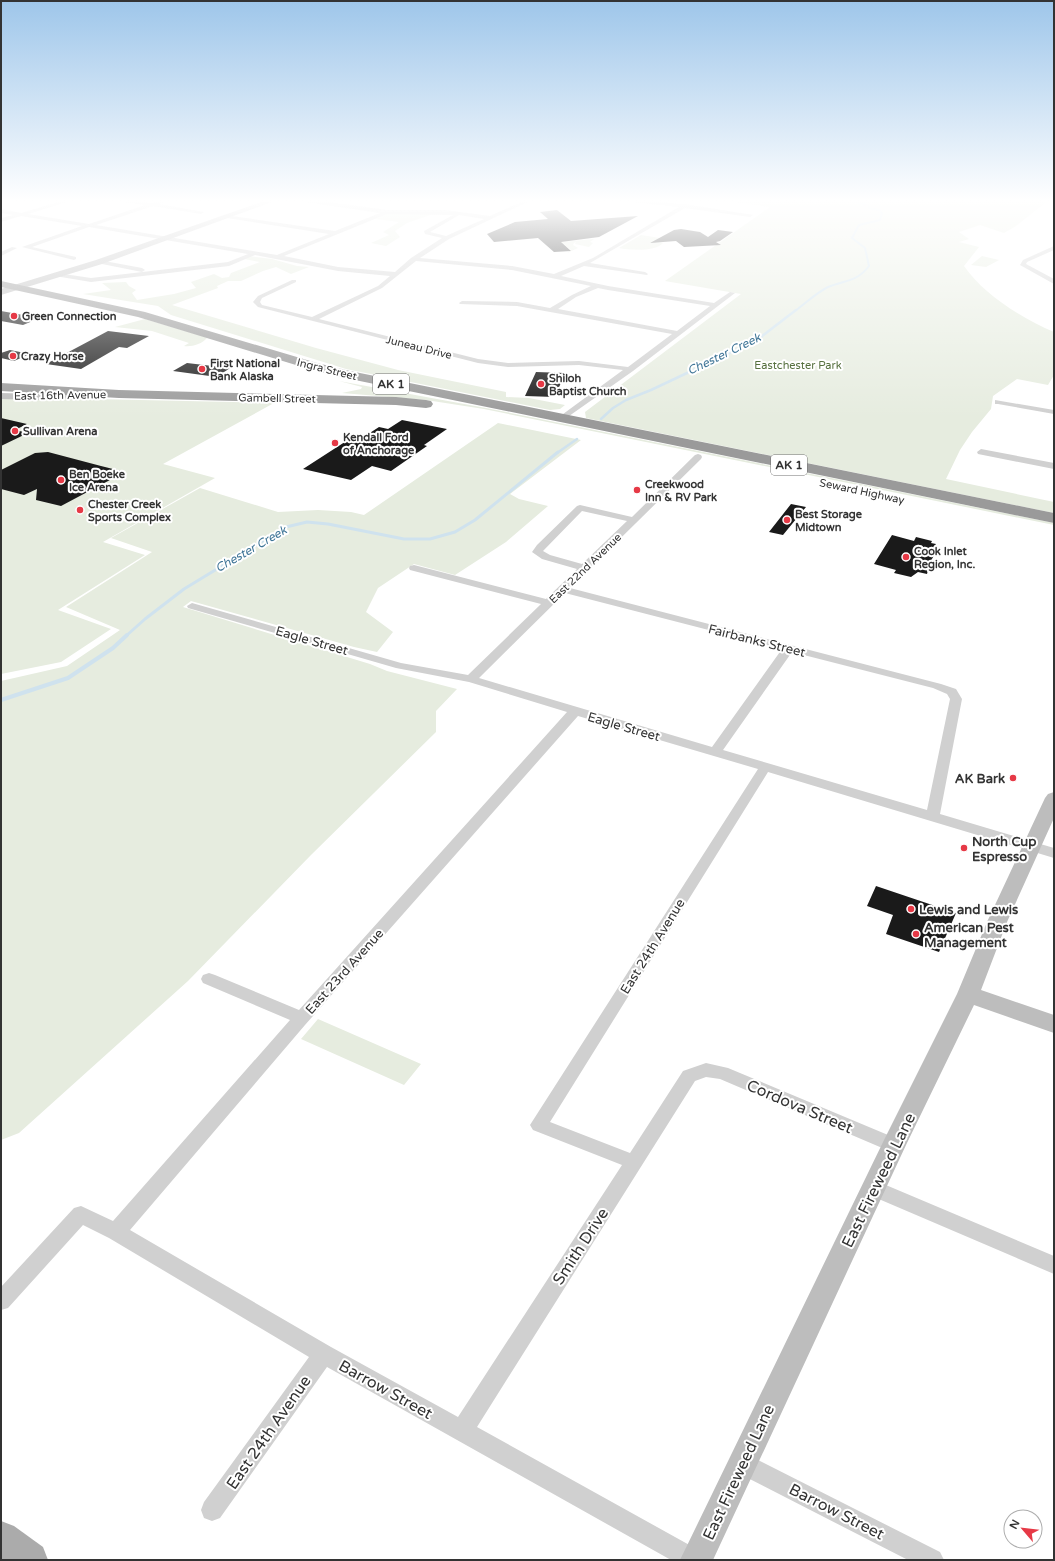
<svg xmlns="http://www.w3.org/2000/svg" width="1055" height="1561" font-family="'Varela Round',sans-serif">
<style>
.green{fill:#e6ecdf}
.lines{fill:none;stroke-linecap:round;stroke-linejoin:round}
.stream-far3{stroke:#cfe2ee;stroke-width:2}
.stream-far2{stroke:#cfe2ee;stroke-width:2.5}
.stream-far1{stroke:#cfe2ee;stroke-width:3}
.stream{stroke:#cfe2ee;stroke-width:4}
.building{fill:#1a1a1a}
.street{fill:#d0d0d0;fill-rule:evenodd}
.secondary{fill:#bdbdbd;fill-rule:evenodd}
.primary{fill:#ababab;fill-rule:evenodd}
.highway{fill:#9a9a9a;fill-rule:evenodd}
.poi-dot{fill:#e63946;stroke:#fff;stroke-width:1.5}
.labels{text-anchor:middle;stroke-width:4;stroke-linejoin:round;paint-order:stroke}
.far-poi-label{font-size:11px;font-weight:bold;fill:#333;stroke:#fff;text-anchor:start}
.far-street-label{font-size:11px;fill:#333;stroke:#fff}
.far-park-label{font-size:11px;fill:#56703f;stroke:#fff}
.far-water-label{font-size:12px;font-style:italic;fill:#3f7597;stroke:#fff}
.shield{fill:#fff;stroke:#707070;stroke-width:1}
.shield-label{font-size:12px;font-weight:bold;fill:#333}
.street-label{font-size:13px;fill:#333;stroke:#fff}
.poi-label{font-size:13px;font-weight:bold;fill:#333;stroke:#fff;text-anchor:start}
.near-street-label{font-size:16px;fill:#333;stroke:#fff}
</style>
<rect width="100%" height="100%" fill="#fff"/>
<path class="green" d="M 718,200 L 1054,200 L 1045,203 L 1016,226 L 1004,233 L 980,225 L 959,232 L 969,239 L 959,242 L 979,247 L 964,266 C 983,294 1023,319 1054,332 L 1054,375 L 1048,385 L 1017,379 L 993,396 L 991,409 L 972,432 L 960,450 L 946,479 L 1054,502 L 1054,513 L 586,418 L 585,412 L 741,294 L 665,281 L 770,207 Z
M 388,213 L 436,213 L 407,223 L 395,231 L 400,237 L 386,246 L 371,243 L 389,235 L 383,232 L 399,222 L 376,219 Z
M 641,235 L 660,238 L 658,242 L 663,243 C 655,252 630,250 619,248 Z
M 594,239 L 590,242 L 593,243 L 589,247 L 575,244 L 576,242 L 574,243 L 573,245 L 578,248 L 567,253 L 571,250 L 561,242 Z
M 249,256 L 272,259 L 297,266 L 309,267 L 291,274 L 276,267 L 263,271 L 241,281 L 228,281 L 217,286 L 218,288 L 172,305 L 316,348 L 398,370 L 506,392 L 506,397 L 529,398 L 565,405 L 560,409 L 550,410 L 346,369 L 171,315 L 158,306 L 83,294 L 111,290 L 102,283 L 126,282 L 129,286 L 136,290 L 132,293 L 137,300 L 174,294 L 196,288 L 191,282 L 214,274 L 222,278 L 229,277 L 231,273 L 260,262 L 244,259 Z
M 982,256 L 999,260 L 986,267 L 971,265 Z
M 145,319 L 205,337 L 207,338 C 202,344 192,347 184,346 L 189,343 L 152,331 L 115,327 Z
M 339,381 L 486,408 L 1054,523 L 1054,525 L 484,409 L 426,400 L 342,393 L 361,389 L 362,387 Z
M 1,397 L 274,403 L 163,464 L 215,478 L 103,542 L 145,555 L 58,610 L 111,629 L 61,662 L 1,674 Z
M 498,423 L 581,440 L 510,494 L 519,499 L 548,506 L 506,542 L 455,575 L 414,564 L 378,588 L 366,612 L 393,632 L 377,652 L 354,647 L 191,601 L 183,607 L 370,664 L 387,671 L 457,689 L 436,711 L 436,732 L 311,855 L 188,981 L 19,1133 L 1,1140 L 1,681 L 67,666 L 120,630 L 66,607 L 152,552 L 111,538 L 200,488 L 278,512 L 318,510 L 351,512 L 364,515 Z
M 318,1019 L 421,1064 L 404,1085 L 301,1039 Z"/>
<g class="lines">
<path class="stream-far3" d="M 795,311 C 806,303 816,293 828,287 C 845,280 857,282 869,266 L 865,248 L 852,238 L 859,225 L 880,220 L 882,213 L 879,210 L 869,208 L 867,205 L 855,202 L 858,200 L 856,200"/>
<path class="stream-far2" d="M 601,419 L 613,408 L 626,400 L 651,390 L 757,340 L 796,310
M 557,453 L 577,439"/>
<path class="stream-far1" d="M 126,636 L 145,619 L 184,589 L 286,527 L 307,522 L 328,524 L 404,539 L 430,539 L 455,532 L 475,520 L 558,452"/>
<path class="stream" d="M 1,700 L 68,678 L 113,648 L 127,635"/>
</g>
<path class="building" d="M 557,210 L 571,221 L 638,216 L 599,237 L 561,242 L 571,251 L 554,252 L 538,238 L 494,242 L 487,234 L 515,222 L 548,219 L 540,212 Z
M 681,229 L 700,232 L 708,237 L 718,230 L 733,232 L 720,241 L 716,242 L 721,245 L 684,247 L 676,241 L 650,243 L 674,230 Z
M 1,311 L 40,318 L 23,325 L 1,321 Z
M 108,331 L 149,336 L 127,348 L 119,347 L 81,369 L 46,364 Z
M 10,350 L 30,354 L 14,361 L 1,358 L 1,353 Z
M 187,363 L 230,368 L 217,377 L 173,371 Z
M 536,372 L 565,373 L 555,397 L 525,396 Z
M 1,418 L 27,424 L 15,430 L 28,433 L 1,446 Z
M 402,420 L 447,429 L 424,445 L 427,446 L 391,471 L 372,466 L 351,480 L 303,469 L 351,438 L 359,440 L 379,427 L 388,429 Z
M 48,452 L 101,466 L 125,472 L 61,506 L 36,500 L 37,489 L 24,495 L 1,489 L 1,470 L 35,453 Z
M 791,504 L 806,507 L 783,535 L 769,532 Z
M 892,535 L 914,541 L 916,537 L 932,541 L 931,543 L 936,544 L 933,549 L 937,551 L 930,562 L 927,574 L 918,572 L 911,577 L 894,573 L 896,570 L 874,564 Z
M 876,886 L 956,913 L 939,952 L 886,934 L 893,915 L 867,906 Z"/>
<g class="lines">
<path class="street" d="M 65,200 L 73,200 L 28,214 L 89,224 L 145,205 L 122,202 L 120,200 L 152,203 L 161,200 L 168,200 L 159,204 L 204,212 L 201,214 L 153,206 L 96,225 L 277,255 L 329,234 L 227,218 L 225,217 L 225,215 L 335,231 L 380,213 L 305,202 L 303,200 L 314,200 L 387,210 L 445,210 L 490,216 L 526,200 L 532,200 L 449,239 L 420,258 L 512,266 L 554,274 L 593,258 L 679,207 L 633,202 L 631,200 L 685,204 L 753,215 L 750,217 L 685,208 L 590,263 L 645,272 L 648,274 L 647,275 L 584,266 L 561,276 L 608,286 L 714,303 L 730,292 L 735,293 L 633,371 L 562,421 L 559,421 L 559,417 L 623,370 L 579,365 L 508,367 L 478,363 L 258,307 L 253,302 L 258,296 L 292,280 L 296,280 L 296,282 L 262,298 L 260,302 L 262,305 L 312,317 L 378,286 L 390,276 L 338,271 L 255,255 L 229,266 L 91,282 L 55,276 L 55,274 L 57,273 L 91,278 L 228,262 L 248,254 L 89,227 L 32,247 L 76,257 L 76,259 L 74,260 L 22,247 L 82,226 L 21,216 L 1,222 L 1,218 L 13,215 L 1,213 L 1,209 L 21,213 ZM 387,214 L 453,215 L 424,231 L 425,234 L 442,238 L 411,258 L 395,272 L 338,267 L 284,256 ZM 459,215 L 484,219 L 446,236 L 430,232 ZM 416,261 L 512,270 L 591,286 L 572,295 L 550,308 L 517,302 L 462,301 L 459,303 L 460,304 L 517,306 L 672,334 L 628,367 L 579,361 L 508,363 L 478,359 L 319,319 L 382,288 ZM 598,288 L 608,290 L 710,306 L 677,331 L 558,309 L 576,297 Z
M 1054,246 L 1054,250 L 1027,262 L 1026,264 L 1054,279 L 1054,284 L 1020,265 L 1023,260 Z
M 12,247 L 17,248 L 1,256 L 1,252 Z
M 99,260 L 142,268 L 145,270 L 142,272 L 97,263 L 96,262 Z
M 995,400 L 1054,410 L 1054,414 L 998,404 L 995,404 Z
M 981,449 L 1054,463 L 1054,469 L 978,454 L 977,452 Z
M 698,454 L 701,455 L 702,457 L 701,459 L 570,588 L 941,684 L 956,689 L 962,699 L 940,814 L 1054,848 L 1054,858 L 768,772 L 550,1122 L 630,1153 L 683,1071 L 706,1063 L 728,1068 L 900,1140 L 903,1145 L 900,1150 L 894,1153 L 720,1079 L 706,1077 L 695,1081 L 477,1427 L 702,1552 L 706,1560 L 671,1560 L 327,1367 L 220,1518 L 212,1521 L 204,1518 L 201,1510 L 204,1502 L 309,1357 L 109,1238 L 83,1225 L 8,1308 L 1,1310 L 1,1287 L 74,1208 L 81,1206 L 113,1221 L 290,1020 L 203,983 L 201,979 L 203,975 L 209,973 L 215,975 L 299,1010 L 567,712 L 469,682 L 396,668 L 188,608 L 187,606 L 192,603 L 401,663 L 468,675 L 541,604 L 410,570 L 409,568 L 410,566 L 414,565 L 546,599 L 577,569 L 542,559 L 532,552 L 537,545 L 577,506 L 580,505 L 632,517 L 695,455 ZM 582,511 L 627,521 L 582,564 L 550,555 L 543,551 ZM 565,593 L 782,649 L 712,747 L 479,678 ZM 792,652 L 933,688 L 947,694 L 950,699 L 927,810 L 723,750 ZM 578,716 L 758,769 L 530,1125 L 533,1130 L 622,1165 L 458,1417 L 331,1347 L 130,1230 L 305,1025 Z
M 874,1180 L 1054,1256 L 1054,1274 L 867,1194 L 865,1188 L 867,1182 Z
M 742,1452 L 940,1552 L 944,1560 L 908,1560 L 734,1471 L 731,1463 L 734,1455 Z"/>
<path class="secondary" d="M 267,200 L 277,200 L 102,264 L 1,295 L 1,289 L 96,260 Z
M 102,392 L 107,395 L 106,397 L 40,400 L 1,399 L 1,393 L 40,394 Z
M 1054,792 L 1054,818 L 1007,922 L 981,990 L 1054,1015 L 1054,1033 L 974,1005 L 906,1145 L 713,1560 L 680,1560 L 885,1138 L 957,994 L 987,922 L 1045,798 L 1048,794 Z"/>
<path class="primary" d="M 1,1521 L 14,1526 L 43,1547 L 48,1560 L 1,1560 Z"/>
<path class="highway" d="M 1,281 L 145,312 L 317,363 L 350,371 L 1054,513 L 1054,523 L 350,379 L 309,369 L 138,317 L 1,287 Z
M 1,383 L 119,390 L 396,397 L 426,400 L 431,401 L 433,404 L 431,407 L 426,408 L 396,405 L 119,398 L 1,391 Z"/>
</g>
<linearGradient id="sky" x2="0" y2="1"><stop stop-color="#9ec6ea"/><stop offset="0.48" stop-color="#fff"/><stop offset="1" stop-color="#fff" stop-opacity="0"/></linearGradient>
<rect width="1055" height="418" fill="url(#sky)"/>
<g class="poi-dot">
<circle cx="14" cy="316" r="4"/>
<circle cx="13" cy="356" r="4"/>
<circle cx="202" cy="369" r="4"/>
<circle cx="541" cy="384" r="4"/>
<circle cx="15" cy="431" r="4"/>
<circle cx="335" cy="443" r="4"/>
<circle cx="61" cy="480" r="4"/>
<circle cx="637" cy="490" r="4"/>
<circle cx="80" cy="510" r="4"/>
<circle cx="787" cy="520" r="4"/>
<circle cx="906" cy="557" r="4"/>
<circle cx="1013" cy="778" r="4"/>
<circle cx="964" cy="848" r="4"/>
<circle cx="911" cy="909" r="4"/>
<circle cx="916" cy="934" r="4"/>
</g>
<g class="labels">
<g class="far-poi-label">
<text x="22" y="320">Green Connection</text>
<text x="21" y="360">Crazy Horse</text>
<text x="210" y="367">First National<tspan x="210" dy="13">Bank Alaska</tspan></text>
<text x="549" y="382">Shiloh<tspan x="549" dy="13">Baptist Church</tspan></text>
<text x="23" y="435">Sullivan Arena</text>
<text x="343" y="441">Kendall Ford<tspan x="343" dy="13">of Anchorage</tspan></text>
<text x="69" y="478">Ben Boeke<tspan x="69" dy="13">Ice Arena</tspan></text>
<text x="645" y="488">Creekwood<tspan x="645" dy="13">Inn &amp; RV Park</tspan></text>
<text x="88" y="508">Chester Creek<tspan x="88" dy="13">Sports Complex</tspan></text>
<text x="795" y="518">Best Storage<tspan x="795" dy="13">Midtown</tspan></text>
<text x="914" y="555">Cook Inlet<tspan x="914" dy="13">Region, Inc.</tspan></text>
</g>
<g class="far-street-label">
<text transform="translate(419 347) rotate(14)" y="4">Juneau Drive</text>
<text transform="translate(327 369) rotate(14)" y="4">Ingra Street</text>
<text transform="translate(60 395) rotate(-1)" y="4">East 16th Avenue</text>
<text transform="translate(277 398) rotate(1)" y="4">Gambell Street</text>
<text transform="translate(862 491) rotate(12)" y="4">Seward Highway</text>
<text transform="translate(585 568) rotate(-44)" y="4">East 22nd Avenue</text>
</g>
<g class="far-park-label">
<text x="798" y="369">Eastchester Park</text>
</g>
<g class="far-water-label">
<text transform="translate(724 354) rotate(-26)" y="4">Chester Creek</text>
<text transform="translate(251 549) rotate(-30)" y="4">Chester Creek</text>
</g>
<g class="shield">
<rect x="373" y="374" width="36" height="20" rx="3"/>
<rect x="771" y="455" width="36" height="20" rx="3"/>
</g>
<g class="shield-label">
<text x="391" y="388">AK 1</text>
<text x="789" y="469">AK 1</text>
</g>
<g class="street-label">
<text transform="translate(312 640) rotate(16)" y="5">Eagle Street</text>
<text transform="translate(757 640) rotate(14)" y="5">Fairbanks Street</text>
<text transform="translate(624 726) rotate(16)" y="5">Eagle Street</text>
<text transform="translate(652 946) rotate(-58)" y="5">East 24th Avenue</text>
<text transform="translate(344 971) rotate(-48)" y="5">East 23rd Avenue</text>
</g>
<g class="poi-label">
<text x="1005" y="783" text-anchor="end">AK Bark</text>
<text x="972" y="846">North Cup<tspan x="972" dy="15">Espresso</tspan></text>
<text x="919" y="914">Lewis and Lewis</text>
<text x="924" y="932">American Pest<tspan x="924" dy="15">Management</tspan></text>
</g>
<g class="near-street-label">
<text transform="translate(800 1106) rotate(23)" y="6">Cordova Street</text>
<text transform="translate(878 1180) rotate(-64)" y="6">East Fireweed Lane</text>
<text transform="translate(580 1246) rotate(-57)" y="6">Smith Drive</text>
<text transform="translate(386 1389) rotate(29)" y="6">Barrow Street</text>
<text transform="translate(268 1432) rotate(-55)" y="6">East 24th Avenue</text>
<text transform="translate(738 1472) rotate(-65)" y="6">East Fireweed Lane</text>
<text transform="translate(837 1511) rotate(27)" y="6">Barrow Street</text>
</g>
</g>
<rect width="1055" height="1561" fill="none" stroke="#333333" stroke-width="4"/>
<g transform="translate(1023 1529) rotate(298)"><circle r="19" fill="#ffffff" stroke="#adadad"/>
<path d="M0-3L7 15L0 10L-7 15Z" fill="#e63946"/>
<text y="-6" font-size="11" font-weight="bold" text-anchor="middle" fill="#333333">N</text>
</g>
</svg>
